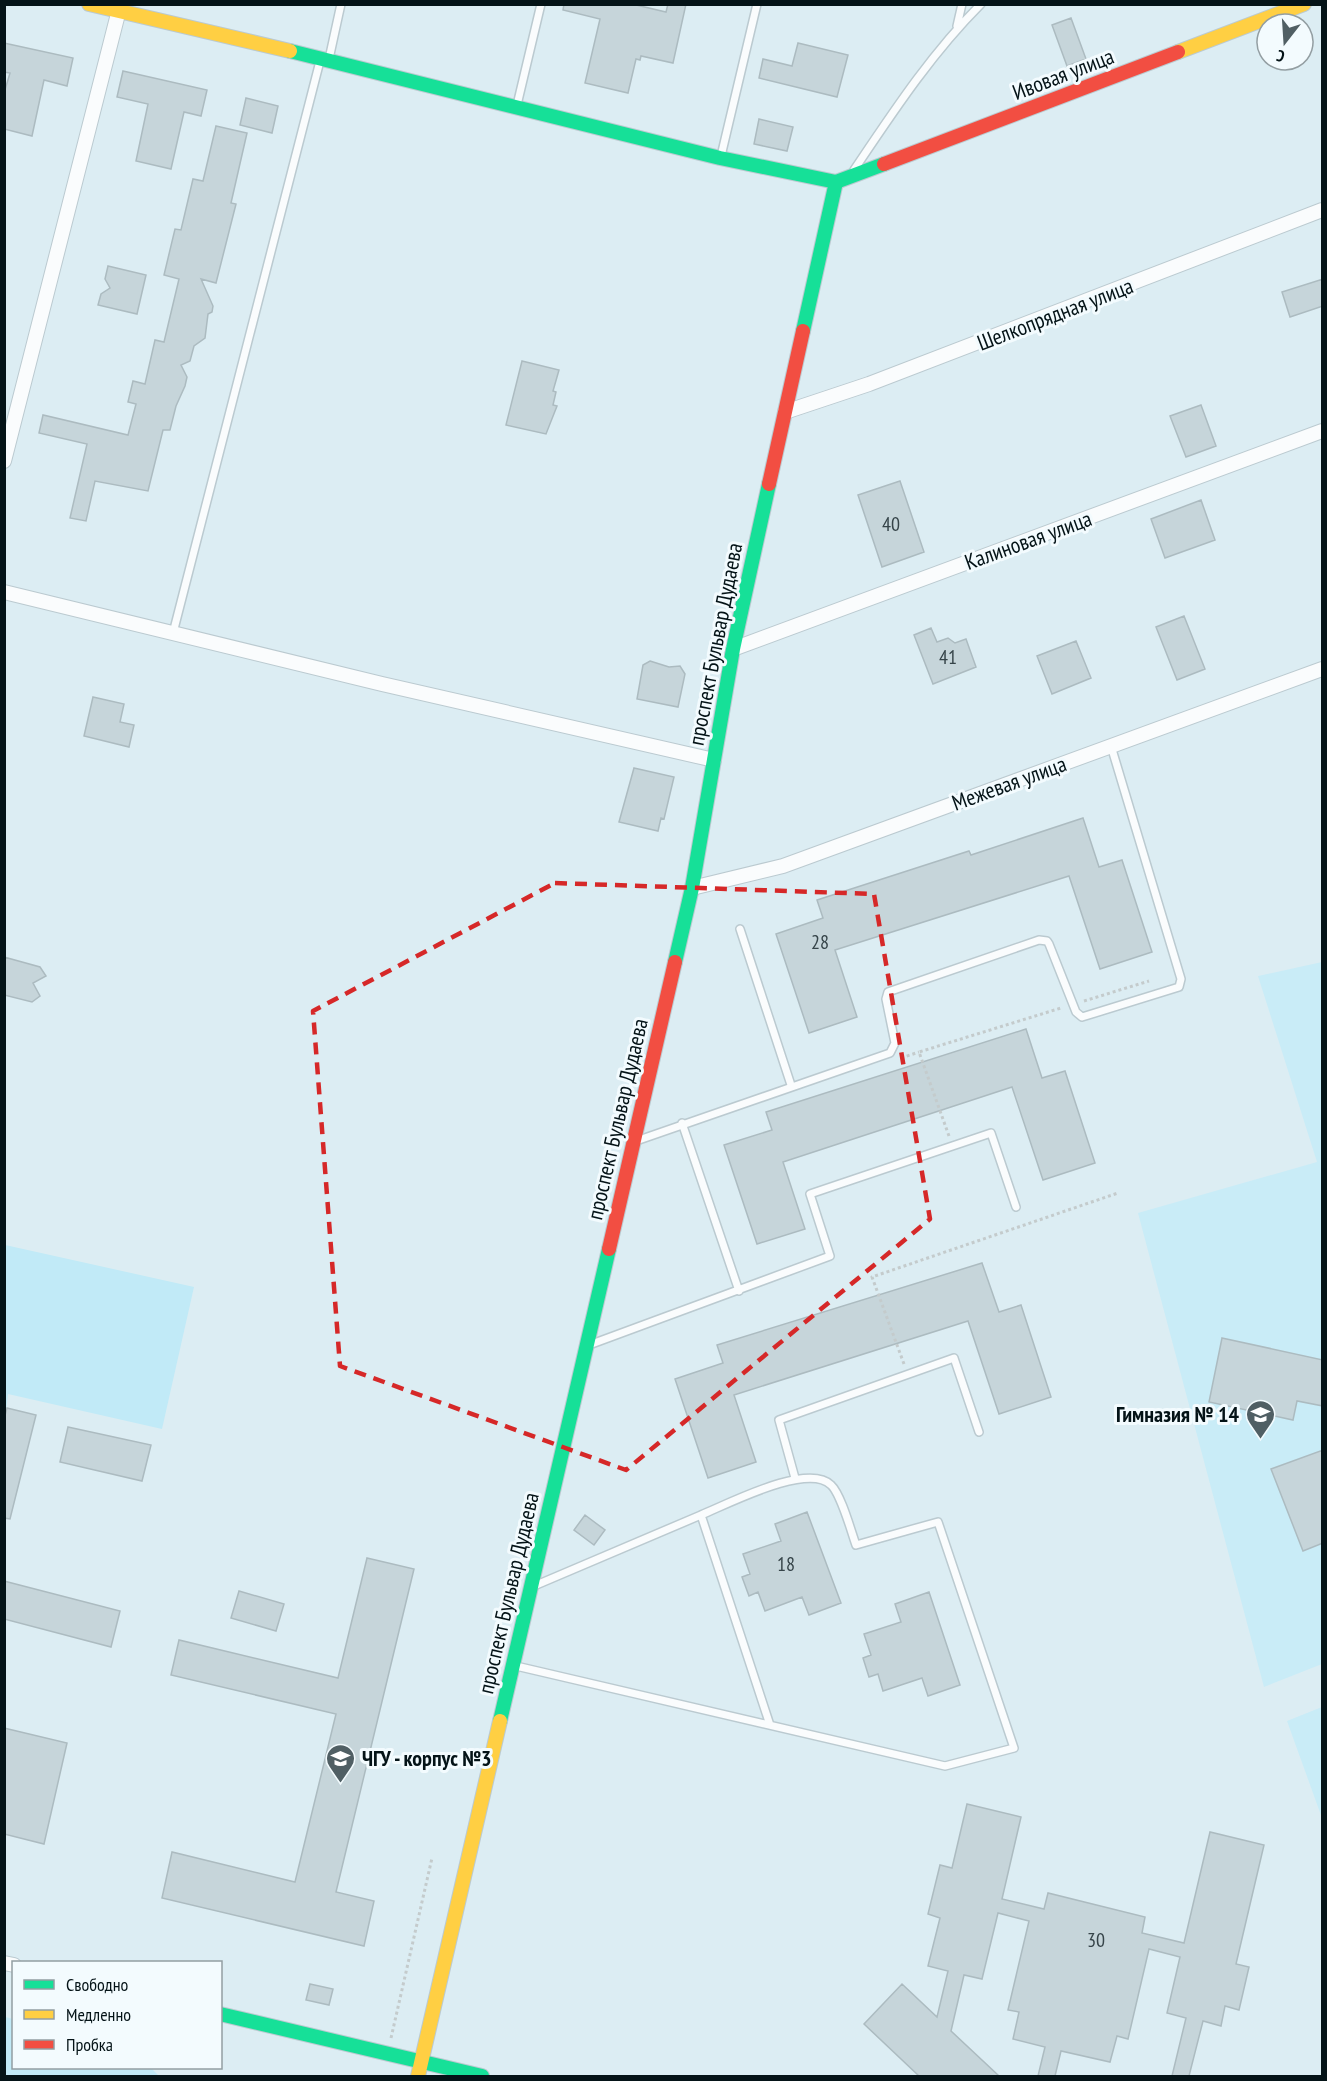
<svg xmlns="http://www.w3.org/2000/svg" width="1327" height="2081" font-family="'PT Sans Narrow',sans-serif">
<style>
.built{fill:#c9ecf7}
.green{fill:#c1eaf7}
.building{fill:#c6d5da;stroke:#acbbc0;stroke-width:1.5}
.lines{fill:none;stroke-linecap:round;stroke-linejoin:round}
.lane-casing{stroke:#bbcad0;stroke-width:10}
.street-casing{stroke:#bbcad0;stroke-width:16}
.fast-casing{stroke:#bbcad0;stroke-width:16}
.slow-casing{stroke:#bbcad0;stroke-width:16}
.jam-casing{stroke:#bbcad0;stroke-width:16}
.path{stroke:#c4cbcc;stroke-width:3;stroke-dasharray:3 3;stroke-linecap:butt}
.lane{stroke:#fafcfd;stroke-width:7}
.street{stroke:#fafcfd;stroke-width:14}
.fast{stroke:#16e098;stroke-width:14}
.slow{stroke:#ffcf43;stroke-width:14}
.jam{stroke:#f24e42;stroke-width:14}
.marked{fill:none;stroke:#d62828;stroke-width:4.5;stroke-dasharray:12 8;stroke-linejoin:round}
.labels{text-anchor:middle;stroke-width:6;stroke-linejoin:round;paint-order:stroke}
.number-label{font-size:20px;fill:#364449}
.street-label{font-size:22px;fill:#041317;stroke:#f3fbfe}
.poi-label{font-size:22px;font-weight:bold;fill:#041317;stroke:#f3fbfe;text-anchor:end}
</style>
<rect width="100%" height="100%" fill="#dcedf3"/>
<path class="built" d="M 1322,962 L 1322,1664 L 1264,1687 L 1138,1213 L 1317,1162 L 1258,976 Z
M 1322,1707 L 1322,1818 L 1287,1721 Z"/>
<path class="green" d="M 5,1245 L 194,1287 L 162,1429 L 8,1394 L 5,1419 Z
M 5,2017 L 13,2019 L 14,2068 L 151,2068 L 159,2076 L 5,2076 Z"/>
<path class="building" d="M 564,4 L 632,4 L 666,12 L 668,4 L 686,4 L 673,63 L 641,56 L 640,60 L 636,59 L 628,93 L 585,83 L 600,19 L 563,10 Z
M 1071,18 L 1086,59 L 1067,66 L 1052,25 Z
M 4,43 L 73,58 L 67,86 L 44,80 L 32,136 L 4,129 L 4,93 L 10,73 L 4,72 Z
M 798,43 L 848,55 L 837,97 L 759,78 L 763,59 L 792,66 Z
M 123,71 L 207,90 L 201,116 L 184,112 L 171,169 L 136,161 L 148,104 L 117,97 Z
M 246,98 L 278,106 L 272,133 L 240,125 Z
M 759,119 L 793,127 L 787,151 L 754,144 Z
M 216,126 L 247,133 L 231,203 L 236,204 L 216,283 L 201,279 L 213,306 L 212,312 L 208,314 L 205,338 L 194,346 L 190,361 L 181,365 L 187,377 L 185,386 L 176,406 L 170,430 L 163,430 L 148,491 L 95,481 L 86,521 L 70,518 L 87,444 L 39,433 L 43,415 L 128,435 L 136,404 L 128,402 L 133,381 L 145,384 L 155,340 L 164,342 L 179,279 L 164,275 L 175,229 L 181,230 L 193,179 L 203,181 Z
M 108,266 L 146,275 L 137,314 L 98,305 L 101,294 L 110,288 L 105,279 Z
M 1323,279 L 1323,306 L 1290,317 L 1282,292 Z
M 522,361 L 559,370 L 553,391 L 556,392 L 553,405 L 557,406 L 546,434 L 506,425 Z
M 1201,405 L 1216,446 L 1186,457 L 1170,416 Z
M 900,481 L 924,552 L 882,567 L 858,495 Z
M 1201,500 L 1215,540 L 1165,558 L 1151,519 Z
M 1184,616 L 1205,669 L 1177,680 L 1156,627 Z
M 931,628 L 937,642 L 948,638 L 955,643 L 966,639 L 976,667 L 933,684 L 914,635 Z
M 1076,641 L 1091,678 L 1052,694 L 1037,656 Z
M 650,661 L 669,667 L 680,666 L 685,674 L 678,707 L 637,699 L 643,665 Z
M 93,697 L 124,704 L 120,722 L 134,725 L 129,747 L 84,736 Z
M 634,768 L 674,777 L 664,819 L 661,818 L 658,831 L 619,822 Z
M 1083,818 L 1099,867 L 1122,860 L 1152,952 L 1100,969 L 1069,876 L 835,950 L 857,1017 L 809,1033 L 776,934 L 823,918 L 817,900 L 969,851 L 971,855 Z
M 4,957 L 40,967 L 46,976 L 33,983 L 40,996 L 32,1002 L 4,995 Z
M 1026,1029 L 1042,1078 L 1065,1071 L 1095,1163 L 1043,1180 L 1012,1087 L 783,1162 L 805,1229 L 757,1244 L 724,1145 L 772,1130 L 766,1112 Z
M 982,1263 L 999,1312 L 1021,1305 L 1051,1397 L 999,1414 L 968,1321 L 734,1395 L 756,1462 L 708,1478 L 675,1379 L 723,1363 L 717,1345 Z
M 1222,1338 L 1323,1360 L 1323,1406 L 1297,1401 L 1293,1420 L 1209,1402 Z
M 7,1408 L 36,1415 L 10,1519 L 4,1518 L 4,1419 Z
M 68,1427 L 151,1445 L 142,1481 L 60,1462 Z
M 1323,1450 L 1323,1543 L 1303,1551 L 1271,1469 Z
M 807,1512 L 841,1603 L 809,1615 L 802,1597 L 765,1611 L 758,1592 L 749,1596 L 742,1577 L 750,1574 L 743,1554 L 781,1541 L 775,1524 Z
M 585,1515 L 605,1530 L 594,1545 L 574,1530 Z
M 367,1558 L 414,1569 L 336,1892 L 374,1901 L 364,1946 L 162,1898 L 172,1852 L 295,1882 L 336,1714 L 171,1675 L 179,1640 L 338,1678 Z
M 4,1581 L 120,1611 L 111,1647 L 4,1619 Z
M 239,1591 L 284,1604 L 276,1631 L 231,1618 Z
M 929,1592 L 960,1685 L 928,1696 L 922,1678 L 883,1691 L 878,1674 L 869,1677 L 863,1658 L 871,1655 L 864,1634 L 901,1622 L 895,1604 Z
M 4,1728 L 67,1743 L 44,1844 L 4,1834 Z
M 967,1804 L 1021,1817 L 1002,1899 L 1044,1909 L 1048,1893 L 1145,1917 L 1142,1933 L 1184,1943 L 1210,1832 L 1264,1845 L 1236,1964 L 1249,1967 L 1239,2010 L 1225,2006 L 1221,2026 L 1203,2021 L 1189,2076 L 1172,2076 L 1186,2018 L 1167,2013 L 1180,1957 L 1149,1949 L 1128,2039 L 1117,2036 L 1110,2062 L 1061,2051 L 1055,2076 L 1038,2076 L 1045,2047 L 1013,2039 L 1019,2012 L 1008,2010 L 1029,1921 L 998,1913 L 982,1979 L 964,1975 L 951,2031 L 999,2076 L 919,2076 L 864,2024 L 902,1984 L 937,2017 L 948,1971 L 928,1966 L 940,1918 L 928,1914 L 940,1865 L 952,1868 Z
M 310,1984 L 333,1989 L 329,2005 L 306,2000 Z"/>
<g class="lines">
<defs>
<path id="lane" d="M 957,26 L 962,4
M 329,59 L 341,4
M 517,105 L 541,4
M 721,156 L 757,4
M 854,170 C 893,112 931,54 981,4
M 173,633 L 320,61
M 740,929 L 791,1085
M 682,1123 L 739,1291
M 636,1141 L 890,1053 L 895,1043 L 886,999 L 888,992 L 1039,940 L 1047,941 L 1049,944 L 1076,1012 L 1082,1017 L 1179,987 L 1181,979 L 1111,746
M 589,1345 L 830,1256 L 810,1194 L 991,1133 L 1016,1207
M 795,1478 L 779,1420 L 954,1358 L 979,1432
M 534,1586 L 701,1515 L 770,1725
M 516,1666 L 945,1766 L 1014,1748 L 938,1522 L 856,1545 C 851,1531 841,1494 831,1485 C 808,1462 728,1504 701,1515"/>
<path id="street" d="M 785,412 L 869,384 L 1322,210
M 4,461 L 119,10
M 4,592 L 382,684 L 714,760
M 733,649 L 1322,431
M 692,888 L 783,866 L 1322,669
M 4,1963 L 14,1965"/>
<path id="fast" d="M 290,51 L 720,158 L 836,182 L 884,164
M 803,331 L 836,182
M 675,962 L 692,888 L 733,649 L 769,484
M 500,1721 L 609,1249
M 220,2014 L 482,2076"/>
<path id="slow" d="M 89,4 L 290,51
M 1178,52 L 1304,4
M 418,2076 L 500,1721"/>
<path id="jam" d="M 884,164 L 1178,52
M 769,484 L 803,331
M 609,1249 L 675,962"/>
</defs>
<use href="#lane" class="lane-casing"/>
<use href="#street" class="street-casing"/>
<use href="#fast" class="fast-casing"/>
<use href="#slow" class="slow-casing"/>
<use href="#jam" class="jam-casing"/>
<path class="path" d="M 1084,1001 L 1149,981
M 901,1058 L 919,1052
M 949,1136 L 919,1052 L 1061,1008
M 904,1364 L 872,1277 L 1118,1193
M 391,2038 L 432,1858"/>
<use href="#lane" class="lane"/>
<use href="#street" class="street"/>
<use href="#fast" class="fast"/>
<use href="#slow" class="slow"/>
<use href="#jam" class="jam"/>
</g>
<path class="marked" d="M 555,883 L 874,894 L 930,1219 L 626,1470 L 340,1366 L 313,1011 Z"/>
<defs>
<symbol id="school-pin" viewBox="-11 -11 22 30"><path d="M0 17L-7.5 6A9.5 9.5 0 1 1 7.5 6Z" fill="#505f64" stroke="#f3fbfe"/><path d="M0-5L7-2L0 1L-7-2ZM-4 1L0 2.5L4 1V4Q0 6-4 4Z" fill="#fff"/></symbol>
<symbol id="university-pin" viewBox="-11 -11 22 30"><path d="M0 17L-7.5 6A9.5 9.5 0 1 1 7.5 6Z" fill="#505f64" stroke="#f3fbfe"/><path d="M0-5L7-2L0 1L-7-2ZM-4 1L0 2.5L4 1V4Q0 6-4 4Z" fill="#fff"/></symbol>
</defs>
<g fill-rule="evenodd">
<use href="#school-pin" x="1244" y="1398" width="33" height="45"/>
<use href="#university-pin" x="324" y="1742" width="33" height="45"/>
</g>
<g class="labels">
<g class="number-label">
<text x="891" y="531">40</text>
<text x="948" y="664">41</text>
<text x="820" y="949">28</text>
<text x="786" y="1571">18</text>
<text x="1096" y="1947">30</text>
</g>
<g class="street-label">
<text transform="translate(1063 74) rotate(-21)" y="8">Ивовая улица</text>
<text transform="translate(1055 314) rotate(-21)" y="8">Шелкопрядная улица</text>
<text transform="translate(1028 540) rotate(-20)" y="8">Калиновая улица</text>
<text transform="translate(715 644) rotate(-79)" y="8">проспект Бульвар Дудаева</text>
<text transform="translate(1009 783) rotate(-20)" y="8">Межевая улица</text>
<text transform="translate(617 1119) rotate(-77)" y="8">проспект Бульвар Дудаева</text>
<text transform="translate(508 1593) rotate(-77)" y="8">проспект Бульвар Дудаева</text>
</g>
<g class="poi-label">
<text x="1239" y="1422">Гимназия № 14</text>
<text x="362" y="1766" text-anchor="start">ЧГУ - корпус №3</text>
</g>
</g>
<rect width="1327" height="2081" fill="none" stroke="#041317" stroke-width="12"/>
<rect x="12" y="1961" width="210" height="108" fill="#f3fbfe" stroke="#939ea2" stroke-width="1.5"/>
<rect x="24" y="1980" width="30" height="9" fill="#16e098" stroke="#939ea2" stroke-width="1.5"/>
<text x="66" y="1991" font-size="18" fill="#041317">Свободно</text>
<rect x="24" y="2010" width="30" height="9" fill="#ffcf43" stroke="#939ea2" stroke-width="1.5"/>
<text x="66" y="2021" font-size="18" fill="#041317">Медленно</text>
<rect x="24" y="2040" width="30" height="9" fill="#f24e42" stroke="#939ea2" stroke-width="1.5"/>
<text x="66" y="2051" font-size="18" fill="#041317">Пробка</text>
<g transform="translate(1285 42) rotate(197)"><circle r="28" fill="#f3fbfe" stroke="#939ea2" stroke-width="1.5"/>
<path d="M0-4.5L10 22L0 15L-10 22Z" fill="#505f64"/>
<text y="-9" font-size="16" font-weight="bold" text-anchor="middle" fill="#041317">С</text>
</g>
</svg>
